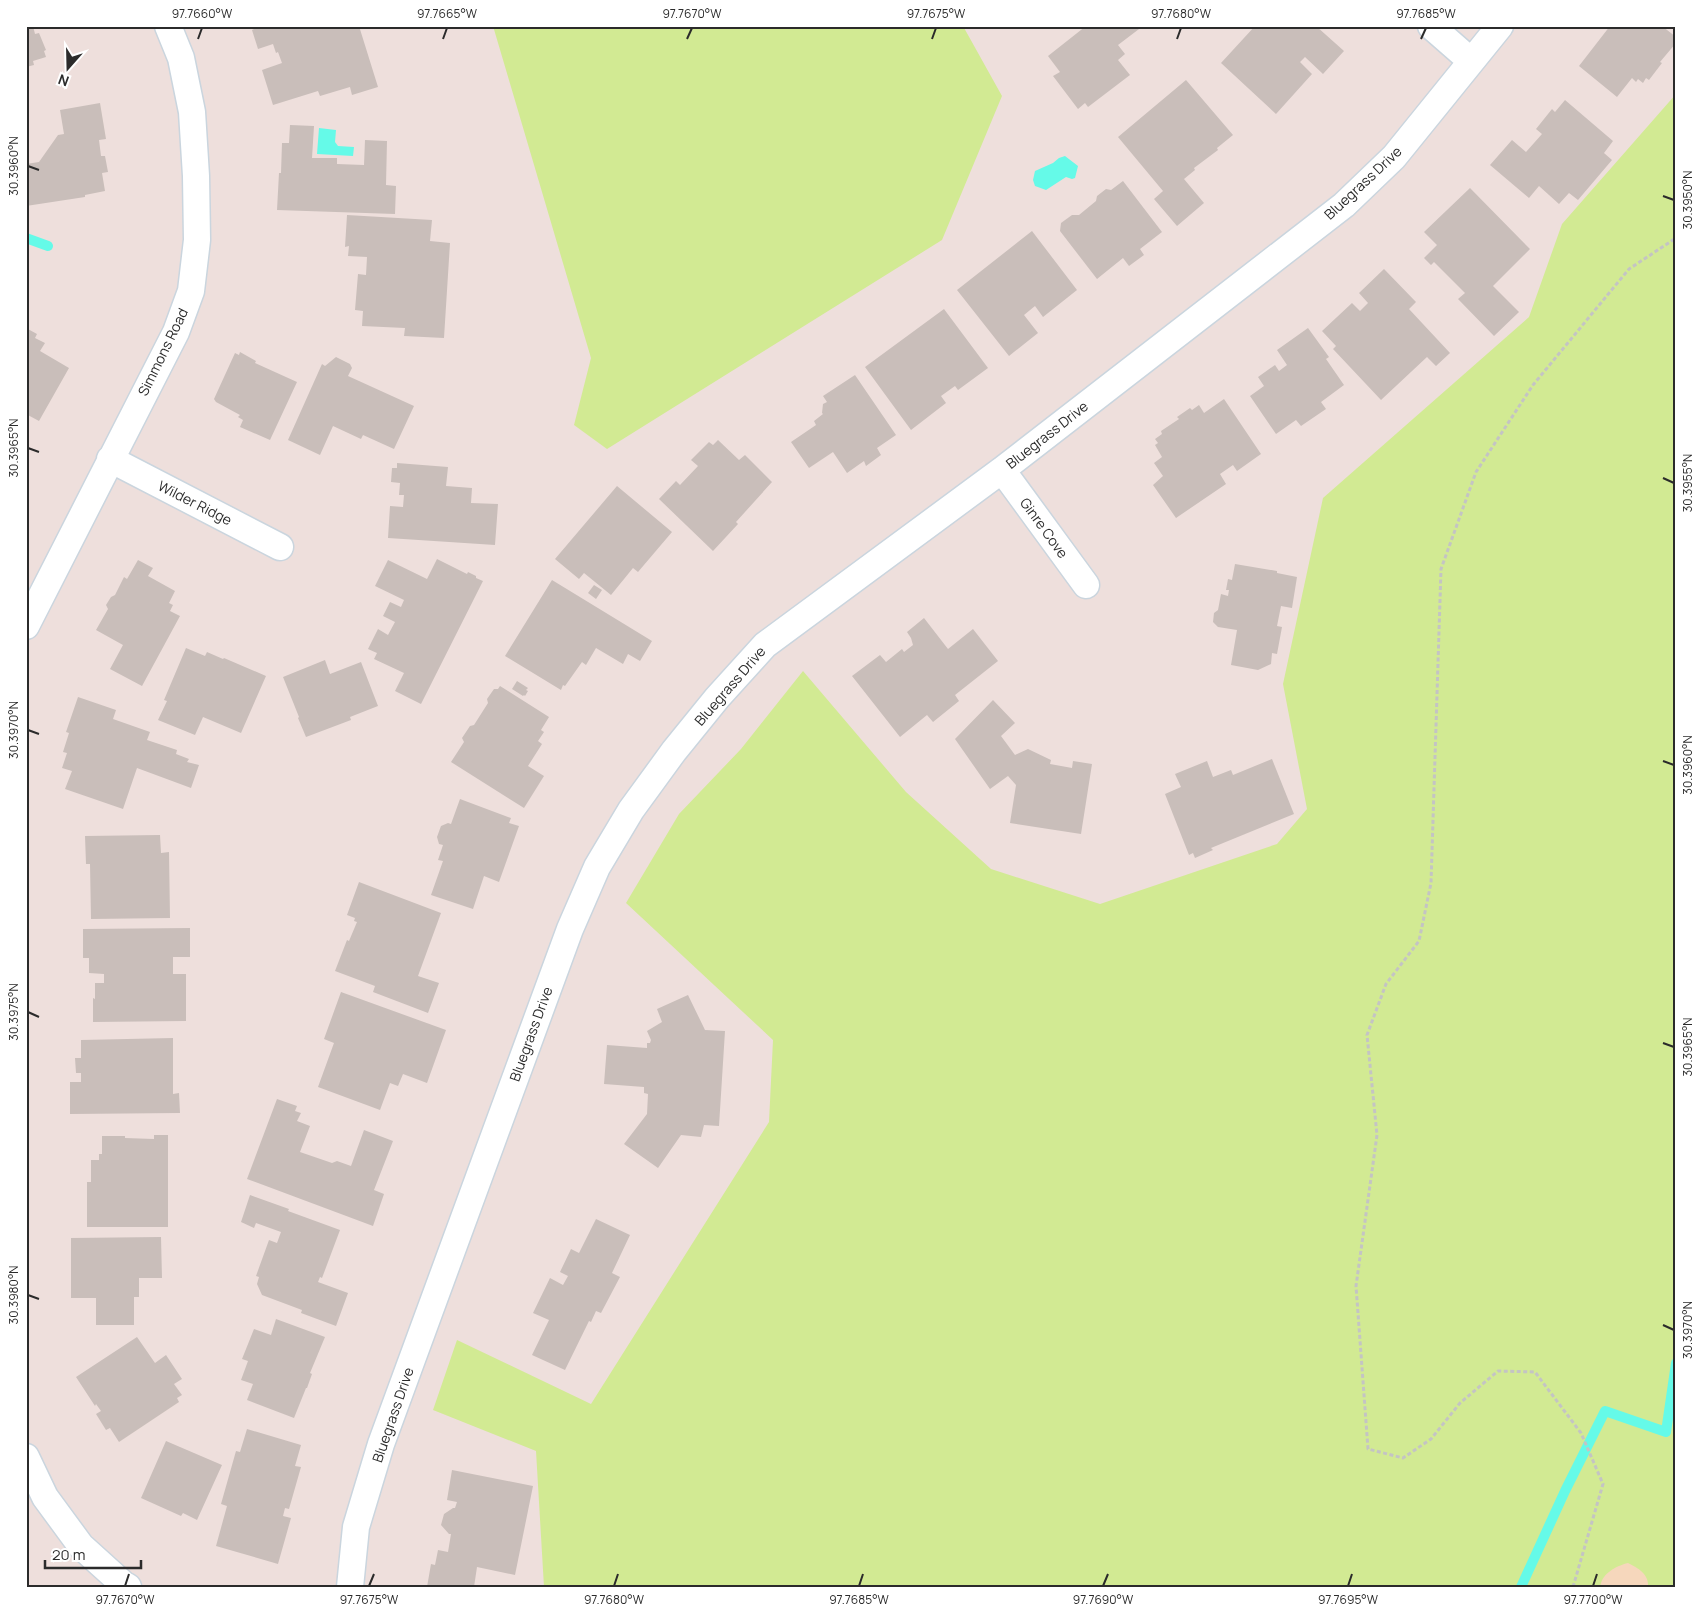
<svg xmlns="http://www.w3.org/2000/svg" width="1702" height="1613" font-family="Manrope,sans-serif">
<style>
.green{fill:#d2ea93}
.sand{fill:#f6d7bc}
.water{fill:#65fae8}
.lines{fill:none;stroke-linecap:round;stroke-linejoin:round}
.stream{stroke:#65fae8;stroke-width:10}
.building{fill:#c9beba}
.minor-casing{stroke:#cad5de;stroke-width:29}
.path{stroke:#c4c4c4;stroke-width:3;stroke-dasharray:4 2.5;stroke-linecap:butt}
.minor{stroke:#fff;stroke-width:26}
.ticks{fill:none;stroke:#2b2b2b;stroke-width:2}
.labels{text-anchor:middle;stroke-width:4;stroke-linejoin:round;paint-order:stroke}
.street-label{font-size:14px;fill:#2b2b2b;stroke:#fff}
.neatline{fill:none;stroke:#2b2b2b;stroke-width:2}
.ticks-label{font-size:12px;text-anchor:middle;fill:#2b2b2b}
</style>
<rect width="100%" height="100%" fill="#eedfdc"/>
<path class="green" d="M 493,26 L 963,26 L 1002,96 L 942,240 L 607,449 L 574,425 L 591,358 Z
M 1676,94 L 1676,1587 L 544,1587 L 536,1451 L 433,1410 L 457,1340 L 591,1404 L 769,1122 L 773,1040 L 626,903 L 679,814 L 741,749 L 803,671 L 906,792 L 991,869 L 1100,904 L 1277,844 L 1307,809 L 1283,684 L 1323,498 L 1529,317 L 1562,224 Z"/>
<path class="sand" d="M 1628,1563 C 1638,1568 1649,1574 1648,1587 L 1600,1587 C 1602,1573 1616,1566 1628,1563 Z"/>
<path class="water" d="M 319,128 L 336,130 L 335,142 L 338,146 L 354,147 L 353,156 L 317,154 Z
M 1065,156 L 1078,166 L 1075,178 L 1072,179 L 1066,177 L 1046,190 L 1035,186 L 1033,180 L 1035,171 L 1053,163 L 1059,158 Z"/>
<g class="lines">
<path class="stream" d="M 26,238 L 48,246
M 1521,1587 L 1565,1491 L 1605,1411 L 1666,1432 L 1676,1363"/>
</g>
<path class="building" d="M 26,26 L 33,26 L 35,34 L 39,33 L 46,50 L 44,51 L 46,57 L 33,61 L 34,65 L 26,67 Z
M 260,26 L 359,26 L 378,87 L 352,95 L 350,87 L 320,96 L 318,91 L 273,105 L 262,70 L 282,63 L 278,52 L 276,53 L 273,44 L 258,49 L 252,30 Z
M 1086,26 L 1143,26 L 1118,45 L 1125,54 L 1118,60 L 1130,75 L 1088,107 L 1085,103 L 1078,109 L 1053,76 L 1060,72 L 1048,56 Z
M 1255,26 L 1316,26 L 1344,51 L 1323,74 L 1305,57 L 1300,62 L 1312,74 L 1276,114 L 1221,63 Z
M 1610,26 L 1662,26 L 1676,37 L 1676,43 L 1660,62 L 1662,63 L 1649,80 L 1646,78 L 1643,83 L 1638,79 L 1636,82 L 1632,78 L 1617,97 L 1579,66 Z
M 1186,80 L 1233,135 L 1217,148 L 1218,150 L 1194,168 L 1195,170 L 1184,179 L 1204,203 L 1177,226 L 1154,199 L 1163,191 L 1118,137 Z
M 1565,100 L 1613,141 L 1604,153 L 1612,160 L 1578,200 L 1569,193 L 1559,204 L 1539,186 L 1529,198 L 1490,165 L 1512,140 L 1526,152 L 1542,134 L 1536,129 L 1552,109 L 1555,112 Z
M 100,103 L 106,139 L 99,140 L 101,156 L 105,156 L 108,172 L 102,173 L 105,191 L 85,195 L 85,197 L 26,206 L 26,164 L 39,162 L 58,135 L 64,134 L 60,110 Z
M 290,125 L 314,126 L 312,158 L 337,158 L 337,164 L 364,165 L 365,140 L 387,141 L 386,185 L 396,186 L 395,214 L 277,210 L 279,173 L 281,173 L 282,143 L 289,143 Z
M 1123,181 L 1162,232 L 1140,249 L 1144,255 L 1129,266 L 1123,258 L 1097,279 L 1060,231 L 1061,223 L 1072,215 L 1079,215 L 1096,201 L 1097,196 L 1106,189 L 1111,190 Z
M 1470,188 L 1530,249 L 1493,286 L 1519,312 L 1494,336 L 1458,299 L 1465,293 L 1434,262 L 1431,265 L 1424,258 L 1437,245 L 1424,232 Z
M 347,215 L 432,220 L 430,241 L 450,243 L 444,338 L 404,336 L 405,328 L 362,326 L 363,311 L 355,310 L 358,274 L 366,275 L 367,257 L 348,256 L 349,246 L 345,247 Z
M 1032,231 L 1077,290 L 1043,317 L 1035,306 L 1024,315 L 1038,333 L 1009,356 L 957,290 Z
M 1384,269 L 1416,302 L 1409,309 L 1450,353 L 1436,366 L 1427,357 L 1381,400 L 1333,349 L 1336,346 L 1322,331 L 1352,303 L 1360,311 L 1368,303 L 1359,293 Z
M 944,309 L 988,368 L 958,390 L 955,386 L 941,396 L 946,403 L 911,430 L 865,367 Z
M 26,328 L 37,334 L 35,338 L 45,343 L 40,351 L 69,368 L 39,421 L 26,414 Z
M 1308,328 L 1329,357 L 1326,359 L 1344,385 L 1321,402 L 1326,409 L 1301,426 L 1296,420 L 1276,434 L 1250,396 L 1264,386 L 1258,377 L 1275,365 L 1279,371 L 1287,365 L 1277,350 Z
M 240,352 L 256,361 L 255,363 L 297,382 L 270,440 L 240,427 L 243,420 L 238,417 L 240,415 L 216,402 L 214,399 L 235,353 L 239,355 Z
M 336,357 L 350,364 L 352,368 L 348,376 L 414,406 L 394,449 L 363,435 L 361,439 L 333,426 L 320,455 L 288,440 L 322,364 L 325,366 Z
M 855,375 L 896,435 L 877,448 L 881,455 L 866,466 L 864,461 L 847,473 L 833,452 L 809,468 L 791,442 L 816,425 L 814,421 L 823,414 L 822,413 L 823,404 L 827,402 L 823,396 Z
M 1224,399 L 1261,454 L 1237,471 L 1233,465 L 1220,474 L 1226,484 L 1176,518 L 1153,485 L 1163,476 L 1154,463 L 1162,457 L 1155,445 L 1158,443 L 1155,439 L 1162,434 L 1161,431 L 1179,419 L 1177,417 L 1190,408 L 1192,410 L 1199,405 L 1204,413 Z
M 718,440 L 739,460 L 745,455 L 772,482 L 736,522 L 738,524 L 713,551 L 659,499 L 676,481 L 680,485 L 698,466 L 691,460 L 709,442 L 713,445 Z
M 397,463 L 448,467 L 446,486 L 472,488 L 471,503 L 498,504 L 495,545 L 388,538 L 390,506 L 403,507 L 404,495 L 399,495 L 400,483 L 391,482 L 392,468 L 397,468 Z
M 617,486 L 672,532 L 638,572 L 633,568 L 611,595 L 584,573 L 579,579 L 555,559 Z
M 437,559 L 467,574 L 468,572 L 476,576 L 476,578 L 483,581 L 421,704 L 395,691 L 404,673 L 374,659 L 377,653 L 368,649 L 378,629 L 388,635 L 395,622 L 383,616 L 390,602 L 401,607 L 404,600 L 375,586 L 388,560 L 427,579 Z
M 138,560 L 153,568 L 148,576 L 175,591 L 169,603 L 173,605 L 170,611 L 180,616 L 142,686 L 110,669 L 123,645 L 96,630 L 108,609 L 106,605 L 111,597 L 115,595 L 124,577 L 127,579 Z
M 1235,564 L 1277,571 L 1277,573 L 1297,577 L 1292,608 L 1281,606 L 1277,626 L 1282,627 L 1277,654 L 1272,653 L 1271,664 L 1258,670 L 1231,665 L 1237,630 L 1218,627 L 1213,622 L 1214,613 L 1218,610 L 1221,594 L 1228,596 L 1229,590 L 1226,590 L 1228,579 L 1232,580 Z
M 552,580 L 652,641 L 640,661 L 628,654 L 623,664 L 596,648 L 586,665 L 582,662 L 565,686 L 563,685 L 561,690 L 505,656 Z
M 594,585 L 602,590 L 596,599 L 588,593 Z
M 924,618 L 948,649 L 973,629 L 998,661 L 955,695 L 959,701 L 933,722 L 927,715 L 900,737 L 852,676 L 880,655 L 886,662 L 902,649 L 904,652 L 913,645 L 911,638 L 907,632 Z
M 186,648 L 205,656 L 207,652 L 223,659 L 224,658 L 266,676 L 241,733 L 203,717 L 195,735 L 158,720 L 167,701 L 164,700 Z
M 325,660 L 330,674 L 361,662 L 378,706 L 350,717 L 351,720 L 306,737 L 298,718 L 299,717 L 283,677 Z
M 517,681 L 528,688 L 526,690 L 528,691 L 525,696 L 524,695 L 523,696 L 512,689 Z
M 500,686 L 549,717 L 541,730 L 544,732 L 538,741 L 542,744 L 528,766 L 544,776 L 524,808 L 451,762 L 464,742 L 462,738 L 470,726 L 474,725 L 488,703 L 487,699 L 494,689 L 498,689 Z
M 78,697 L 116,710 L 113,719 L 150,732 L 147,740 L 177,750 L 176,754 L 189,759 L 187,762 L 199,765 L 191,788 L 137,768 L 123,809 L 65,789 L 72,771 L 62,768 L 67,753 L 63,752 L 69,733 L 66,732 Z
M 993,700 L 1015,723 L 1001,736 L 1015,755 L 1028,749 L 1051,760 L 1050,764 L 1072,768 L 1073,761 L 1092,764 L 1081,834 L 1010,823 L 1016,785 L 1008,776 L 990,789 L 955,739 Z
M 1272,759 L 1294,814 L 1211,848 L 1213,850 L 1195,858 L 1193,853 L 1189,855 L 1165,794 L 1181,787 L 1175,774 L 1207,761 L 1213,777 L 1231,770 L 1233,775 Z
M 460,799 L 511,818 L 509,823 L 519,826 L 499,882 L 484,876 L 473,909 L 431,895 L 443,861 L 438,860 L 443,845 L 439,844 L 437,837 L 441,826 L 448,823 L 451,824 Z
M 160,835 L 161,853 L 169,852 L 170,918 L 91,919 L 90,864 L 86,864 L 85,836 Z
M 359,882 L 441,913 L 418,976 L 439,983 L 428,1013 L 373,992 L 375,986 L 335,971 L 347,940 L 349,941 L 357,922 L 354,921 L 355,918 L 347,915 Z
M 190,928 L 190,957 L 173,957 L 173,974 L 186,974 L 186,1021 L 93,1022 L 93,998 L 95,999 L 95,983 L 104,983 L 104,974 L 89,973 L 89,958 L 83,958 L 83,929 Z
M 341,992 L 446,1030 L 427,1083 L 403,1074 L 398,1086 L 390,1083 L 380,1110 L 318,1087 L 334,1043 L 324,1039 Z
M 688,995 L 705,1030 L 725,1031 L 719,1126 L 704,1125 L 701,1137 L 681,1135 L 658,1168 L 624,1144 L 647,1114 L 648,1094 L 644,1093 L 644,1087 L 604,1084 L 607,1045 L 647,1048 L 647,1043 L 650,1043 L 651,1040 L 647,1031 L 662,1022 L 657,1009 Z
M 173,1038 L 173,1094 L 179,1093 L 180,1113 L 70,1114 L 70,1082 L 81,1082 L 81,1073 L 76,1073 L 75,1058 L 81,1058 L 81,1040 Z
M 277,1099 L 297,1106 L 295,1111 L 301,1113 L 297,1121 L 310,1126 L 300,1152 L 332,1163 L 337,1161 L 351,1166 L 364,1130 L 393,1141 L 374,1190 L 384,1194 L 373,1226 L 247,1179 Z
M 154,1135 L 168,1135 L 168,1227 L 87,1227 L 87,1182 L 91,1182 L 91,1160 L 99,1160 L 99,1154 L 102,1154 L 102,1136 L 125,1136 L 125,1138 L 154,1139 Z
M 250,1195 L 289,1209 L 288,1211 L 340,1230 L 322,1278 L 320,1277 L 318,1282 L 348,1293 L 336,1326 L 301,1313 L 302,1310 L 262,1295 L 257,1284 L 259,1277 L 256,1276 L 269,1240 L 277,1243 L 281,1232 L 256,1223 L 254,1228 L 241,1222 Z
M 596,1219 L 630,1235 L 612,1273 L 620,1277 L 601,1313 L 596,1311 L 591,1322 L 589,1321 L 565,1370 L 532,1355 L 549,1320 L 533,1313 L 550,1278 L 563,1285 L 568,1276 L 560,1272 L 571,1249 L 579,1253 Z
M 161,1237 L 162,1278 L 139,1278 L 139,1297 L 134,1297 L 134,1325 L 96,1325 L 96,1298 L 71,1298 L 71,1238 Z
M 276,1319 L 325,1337 L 310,1373 L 312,1374 L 307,1388 L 306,1388 L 294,1418 L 247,1400 L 253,1384 L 241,1380 L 248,1361 L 242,1359 L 254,1329 L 271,1335 Z
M 137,1337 L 155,1363 L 166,1355 L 182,1379 L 174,1384 L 182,1395 L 177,1398 L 179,1402 L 119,1442 L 110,1428 L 106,1430 L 96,1414 L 101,1411 L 96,1404 L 95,1406 L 76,1377 Z
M 247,1429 L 301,1445 L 295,1466 L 301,1467 L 289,1509 L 285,1508 L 283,1516 L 291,1518 L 278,1564 L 216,1546 L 227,1506 L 221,1504 L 236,1451 L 240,1452 Z
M 166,1441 L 222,1465 L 197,1520 L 183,1513 L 181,1516 L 141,1498 Z
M 452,1470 L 533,1486 L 515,1575 L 477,1567 L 474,1587 L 427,1587 L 431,1564 L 435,1565 L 438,1550 L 448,1552 L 451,1534 L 449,1534 L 441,1525 L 444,1514 L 453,1508 L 455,1508 L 457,1502 L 447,1500 Z"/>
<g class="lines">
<defs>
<path id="minor" d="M 1431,26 L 1471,61
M 110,459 L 280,547
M 1002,470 L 1086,585
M 26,626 L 176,332 L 191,291 L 197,240 L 196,176 L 192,112 L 181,58 L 168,26
M 26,1457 L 45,1497 L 81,1546 L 123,1584 L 128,1587
M 350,1587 L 356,1527 L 381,1444 L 570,929 L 597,867 L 631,810 L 674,751 L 717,698 L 765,645 L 1002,470 L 1344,205 L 1394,157 L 1500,26"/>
</defs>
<use href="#minor" class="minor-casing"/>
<path class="path" d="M 1573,1587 L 1603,1484 L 1581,1433 L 1535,1372 L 1498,1371 L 1460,1403 L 1431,1439 L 1403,1458 L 1368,1449 L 1356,1286 L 1377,1135 L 1367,1035 L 1386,984 L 1419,941 L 1431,883 L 1441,569 L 1476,472 L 1533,385 L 1629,269 L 1676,238"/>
<use href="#minor" class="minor"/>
</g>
<path class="ticks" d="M 198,39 L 202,28M 443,39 L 447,28M 687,39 L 692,28M 932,39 L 936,28M 1177,39 L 1181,28M 1421,39 L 1426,28M 28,166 L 39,170M 1663,196 L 1674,200M 28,448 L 39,452M 1663,478 L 1674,483M 28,730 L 39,734M 1663,761 L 1674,765M 28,1012 L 39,1017M 1663,1043 L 1674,1047M 28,1295 L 39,1299M 1663,1325 L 1674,1330M 125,1586 L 129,1574M 369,1586 L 374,1574M 614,1586 L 618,1574M 859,1586 L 863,1574M 1103,1586 L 1108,1574M 1348,1586 L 1352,1574M 1593,1586 L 1597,1574"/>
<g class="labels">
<g class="street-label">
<text transform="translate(1363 183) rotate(-43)" y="5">Bluegrass Drive</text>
<text transform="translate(163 352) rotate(-64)" y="5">Simmons Road</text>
<text transform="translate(1047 435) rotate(-38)" y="5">Bluegrass Drive</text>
<text transform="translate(195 503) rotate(27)" y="5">Wilder Ridge</text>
<text transform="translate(1044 528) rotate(54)" y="5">Ginre Cove</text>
<text transform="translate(730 686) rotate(-49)" y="5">Bluegrass Drive</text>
<text transform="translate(531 1034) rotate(-70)" y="5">Bluegrass Drive</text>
<text transform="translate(393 1415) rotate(-71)" y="5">Bluegrass Drive</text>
</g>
</g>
<rect width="1702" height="1613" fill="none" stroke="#ffffff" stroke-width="55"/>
<g transform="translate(68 68) rotate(200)" stroke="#ffffff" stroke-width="4" paint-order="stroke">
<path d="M0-4L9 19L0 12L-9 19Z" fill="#2b2b2b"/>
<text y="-8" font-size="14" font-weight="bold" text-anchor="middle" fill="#2b2b2b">N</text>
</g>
<path d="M45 1560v8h96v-8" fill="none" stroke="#2b2b2b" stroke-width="2.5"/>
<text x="52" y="1560" font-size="15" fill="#2b2b2b" stroke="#ffffff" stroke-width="4" paint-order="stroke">20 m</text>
<rect x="28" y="28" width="1646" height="1558" class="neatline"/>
<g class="ticks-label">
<text x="202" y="18">97.7660°W</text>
<text x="447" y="18">97.7665°W</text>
<text x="692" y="18">97.7670°W</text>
<text x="936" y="18">97.7675°W</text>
<text x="1181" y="18">97.7680°W</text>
<text x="1426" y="18">97.7685°W</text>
<text transform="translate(14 166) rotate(-90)" y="4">30.3960°N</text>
<text transform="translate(1688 200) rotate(-90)" y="4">30.3950°N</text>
<text transform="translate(14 448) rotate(-90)" y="4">30.3965°N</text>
<text transform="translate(1688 483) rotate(-90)" y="4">30.3955°N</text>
<text transform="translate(14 730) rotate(-90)" y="4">30.3970°N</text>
<text transform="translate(1688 765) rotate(-90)" y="4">30.3960°N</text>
<text transform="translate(14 1012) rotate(-90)" y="4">30.3975°N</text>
<text transform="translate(1688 1047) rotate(-90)" y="4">30.3965°N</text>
<text transform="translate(14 1295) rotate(-90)" y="4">30.3980°N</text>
<text transform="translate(1688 1330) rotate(-90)" y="4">30.3970°N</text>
<text x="125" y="1604">97.7670°W</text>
<text x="369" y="1604">97.7675°W</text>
<text x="614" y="1604">97.7680°W</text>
<text x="859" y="1604">97.7685°W</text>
<text x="1103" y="1604">97.7690°W</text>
<text x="1348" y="1604">97.7695°W</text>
<text x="1593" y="1604">97.7700°W</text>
</g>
</svg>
